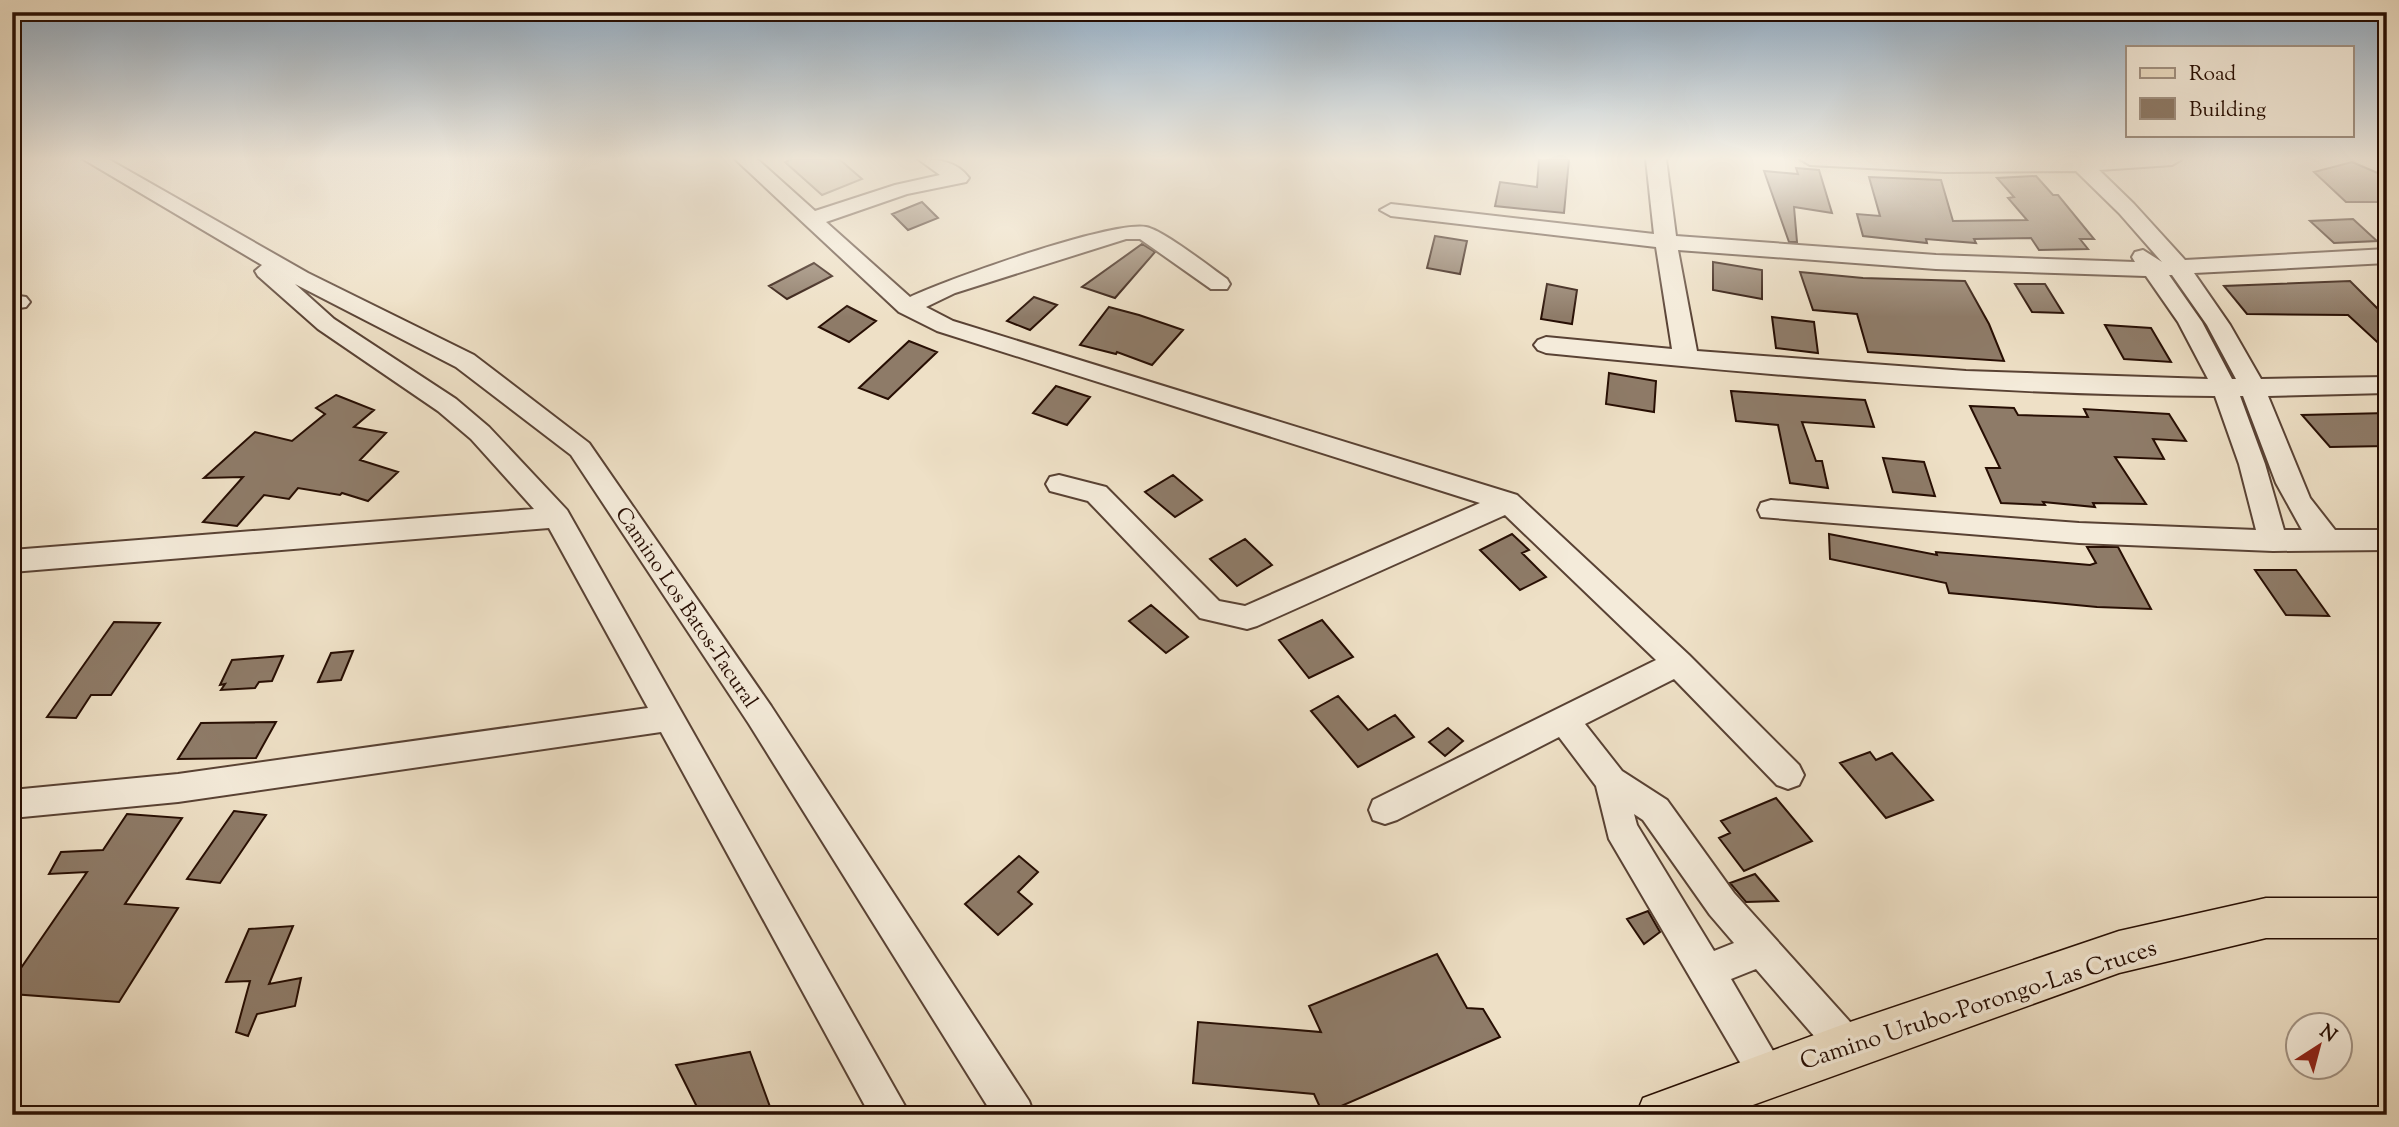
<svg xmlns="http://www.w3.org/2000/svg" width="2399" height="1127" font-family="'Sorts Mill Goudy',serif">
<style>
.green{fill:#ccbca5;stroke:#7a6554;stroke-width:2}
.building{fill:#8e7b68;stroke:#270e03;stroke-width:2}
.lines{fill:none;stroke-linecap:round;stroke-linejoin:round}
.minor-casing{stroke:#594234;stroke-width:4}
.major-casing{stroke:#270e03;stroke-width:3}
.minor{fill:#f4ebda;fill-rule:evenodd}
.major{fill:#eee0c6;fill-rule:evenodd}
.labels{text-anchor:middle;stroke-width:7;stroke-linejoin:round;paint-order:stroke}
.street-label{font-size:21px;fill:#270e03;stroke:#f4ebda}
.near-street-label{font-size:24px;fill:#270e03;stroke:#f4ebda}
</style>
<rect width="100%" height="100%" fill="#eee0c6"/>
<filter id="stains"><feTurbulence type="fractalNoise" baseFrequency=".00286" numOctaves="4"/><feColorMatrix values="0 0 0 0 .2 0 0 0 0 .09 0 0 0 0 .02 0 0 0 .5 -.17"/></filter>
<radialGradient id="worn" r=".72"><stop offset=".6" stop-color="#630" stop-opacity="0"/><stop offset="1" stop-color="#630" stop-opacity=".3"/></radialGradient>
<path class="green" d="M 792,159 L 839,159 L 862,179 L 822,195 L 785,162 Z"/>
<path class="building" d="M 1539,159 L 1569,159 L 1564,213 L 1495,206 L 1500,182 L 1537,187 Z
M 2352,162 L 2387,177 L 2387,202 L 2346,202 L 2314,172 Z
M 1796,168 L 1819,170 L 1832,213 L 1794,207 L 1797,242 L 1789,242 L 1764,171 L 1798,174 Z
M 2036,176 L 2053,195 L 2058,195 L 2094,239 L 2080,239 L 2088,249 L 2039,250 L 2031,238 L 1974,239 L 1976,243 L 1926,239 L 1927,243 L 1863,236 L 1857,214 L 1880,216 L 1869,177 L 1941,180 L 1953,221 L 2027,220 L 2008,198 L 2014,197 L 1997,178 Z
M 922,202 L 938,218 L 908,230 L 892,214 Z
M 2353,219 L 2377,241 L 2334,243 L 2310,221 Z
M 1435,236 L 1467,241 L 1460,274 L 1427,268 Z
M 1142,244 L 1155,252 L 1115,298 L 1082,287 Z
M 1713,262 L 1762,270 L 1762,299 L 1713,290 Z
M 814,263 L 832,276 L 787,299 L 769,286 Z
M 1800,272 L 1863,278 L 1965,281 L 1989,324 L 2004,361 L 1868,352 L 1857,314 L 1813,310 Z
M 2350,281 L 2387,318 L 2387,351 L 2348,315 L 2247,314 L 2224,286 Z
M 1547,284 L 1577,290 L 1572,324 L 1541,319 Z
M 2015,284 L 2045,284 L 2063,313 L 2032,312 Z
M 1034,297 L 1057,305 L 1030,330 L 1007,321 Z
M 847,306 L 876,321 L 849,342 L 819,327 Z
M 1109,307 L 1139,315 L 1183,330 L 1152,365 L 1117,352 L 1116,354 L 1080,345 Z
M 1772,317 L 1814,322 L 1818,353 L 1776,348 Z
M 2105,325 L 2151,328 L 2171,362 L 2124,359 Z
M 909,341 L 937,352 L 888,399 L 859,388 Z
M 1609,373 L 1656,381 L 1654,412 L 1606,404 Z
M 1056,386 L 1090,397 L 1067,425 L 1033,413 Z
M 1731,391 L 1865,400 L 1874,427 L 1802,422 L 1816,461 L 1822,461 L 1828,488 L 1790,483 L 1778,425 L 1736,421 Z
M 336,395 L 374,410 L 354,427 L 386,433 L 360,460 L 398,472 L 368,501 L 342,493 L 340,495 L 298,488 L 289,499 L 264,495 L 237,526 L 203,522 L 243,477 L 204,478 L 255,432 L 292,441 L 325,414 L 316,408 Z
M 1970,406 L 2014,408 L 2018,415 L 2088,417 L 2084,409 L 2169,414 L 2186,441 L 2153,439 L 2164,459 L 2115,457 L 2146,504 L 2093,503 L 2095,507 L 2043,502 L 2045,505 L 2001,503 L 1986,468 L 2000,468 Z
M 2387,413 L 2387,446 L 2330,447 L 2302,415 Z
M 1883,458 L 1924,462 L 1935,496 L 1893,492 Z
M 1173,475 L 1202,500 L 1175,517 L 1145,492 Z
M 1512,534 L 1529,550 L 1522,553 L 1546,577 L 1520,590 L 1480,550 Z
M 1829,534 L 1937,555 L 1936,552 L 2090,565 L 2096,563 L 2087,547 L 2118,547 L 2151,609 L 2097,607 L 1949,593 L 1946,583 L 1830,559 Z
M 1245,539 L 1272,565 L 1237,586 L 1210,559 Z
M 2255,570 L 2296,570 L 2329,616 L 2286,615 Z
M 1151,605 L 1188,637 L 1166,653 L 1129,621 Z
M 1322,620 L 1353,657 L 1309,678 L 1279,640 Z
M 114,622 L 160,623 L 111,695 L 91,695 L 76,718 L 47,717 Z
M 353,651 L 341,680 L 318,682 L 331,653 Z
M 283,656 L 272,681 L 259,682 L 255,688 L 221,690 L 225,684 L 220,685 L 232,660 Z
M 1338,696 L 1368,730 L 1395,715 L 1414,737 L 1358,767 L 1311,711 Z
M 276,722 L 256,758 L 178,759 L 201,723 Z
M 1448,728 L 1463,741 L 1445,756 L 1429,742 Z
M 1870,752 L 1876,760 L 1892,753 L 1933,800 L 1886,818 L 1840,763 Z
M 1776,798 L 1812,841 L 1744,871 L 1719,838 L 1730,833 L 1721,821 Z
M 234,811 L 266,815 L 220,883 L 187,879 Z
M 127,814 L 182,818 L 125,904 L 178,908 L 119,1002 L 12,994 L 12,981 L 87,872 L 49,874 L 61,852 L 103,850 Z
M 1019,856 L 1038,872 L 1018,892 L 1032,904 L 998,935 L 965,904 Z
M 1755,874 L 1778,901 L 1746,902 L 1730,883 Z
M 1648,911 L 1660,932 L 1644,944 L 1627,919 Z
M 293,926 L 269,984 L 301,978 L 295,1006 L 257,1014 L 248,1036 L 236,1032 L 250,981 L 226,982 L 249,929 Z
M 1437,954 L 1467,1008 L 1483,1009 L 1500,1037 L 1323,1114 L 1314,1094 L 1193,1083 L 1198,1022 L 1321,1032 L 1309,1006 Z
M 750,1052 L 773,1115 L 701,1115 L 676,1065 Z"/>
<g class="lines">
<defs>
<path id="minor" d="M 83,159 L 108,159 L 308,273 L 474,355 L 589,443 L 771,706 L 1029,1101 L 1034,1115 L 993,1115 L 749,724 L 571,455 L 456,367 L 295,284 L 334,319 L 456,399 L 489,427 L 567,510 L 910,1115 L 870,1115 L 661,732 L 178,802 L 12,818 L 12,790 L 178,774 L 648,708 L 549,528 L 12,572 L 12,550 L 534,509 L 471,439 L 438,411 L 318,329 L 258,276 L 255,271 L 262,265 Z
M 735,159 L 757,159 L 815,211 L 895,185 L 940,175 L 918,159 C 937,159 957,161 969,178 L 966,182 L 907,194 L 826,222 L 910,297 C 948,279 1110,221 1146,227 C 1163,230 1210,267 1227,279 L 1230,284 L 1227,289 L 1211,289 L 1140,239 L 1126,239 L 955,293 L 926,307 L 953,321 L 1517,495 L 1689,655 L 1799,765 L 1804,775 L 1799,785 L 1788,789 L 1777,785 L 1674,679 L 1585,724 L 1622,771 L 1667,800 L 1734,893 L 1860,1033 L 1866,1046 L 1860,1059 L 1847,1064 L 1834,1059 L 1756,969 L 1731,979 L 1787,1075 L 1781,1088 L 1768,1094 L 1755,1088 L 1609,839 L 1596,786 L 1559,737 L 1397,820 L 1385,824 L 1373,820 L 1369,810 L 1373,800 L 1656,660 L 1505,515 L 1257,626 L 1247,629 L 1200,618 L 1088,501 L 1050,491 L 1046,484 L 1050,477 L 1059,475 L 1106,487 L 1219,601 L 1245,606 L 1480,503 L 937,331 L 899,312 ZM 1634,814 L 1643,820 L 1710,915 L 1734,943 L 1714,951 L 1637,825 Z
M 1646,159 L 1666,159 L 1676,236 L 1936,255 L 2135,262 L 2132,257 L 2135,252 L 2143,250 L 2162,262 L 2119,213 L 2076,171 L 1945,172 L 1810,165 L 1800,159 L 2182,159 L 2172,165 L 2099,170 L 2134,204 L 2185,260 L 2387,249 L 2387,263 L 2194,273 L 2230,325 L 2261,379 L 2387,377 L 2387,393 L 2268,396 L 2310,498 L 2335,530 L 2387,530 L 2387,550 L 2273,551 L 2079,543 L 1761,517 L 1758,510 L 1761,503 L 1771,500 L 2079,523 L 2256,530 L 2239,464 L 2215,396 C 1991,395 1768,375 1546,353 L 1538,350 L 1534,345 L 1538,340 L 1546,337 L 1672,349 L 1656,247 L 1391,216 L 1380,210 L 1391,204 L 1654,234 ZM 1678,250 L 1936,269 L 2146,276 L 2178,322 L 2208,379 L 1966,371 L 1697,351 ZM 2169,275 L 2172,275 L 2207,325 L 2236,379 L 2232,379 L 2202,322 ZM 2240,396 L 2243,396 L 2276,483 L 2302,530 L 2284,530 L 2265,464 Z
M 12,295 L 26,297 L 30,302 L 26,307 L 12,309 Z"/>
<path id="major" d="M 2266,898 L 2387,898 L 2387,938 L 2266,938 L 2119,973 L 1725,1115 L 1636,1115 L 1643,1098 L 1847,1023 L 2119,931 Z"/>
</defs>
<use href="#minor" class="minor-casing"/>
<use href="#major" class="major-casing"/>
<use href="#minor" class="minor"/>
<use href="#major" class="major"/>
</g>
<linearGradient id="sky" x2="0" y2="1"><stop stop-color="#8fa9c0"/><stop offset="0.5" stop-color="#f7f1e5"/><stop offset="1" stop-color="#f7f1e5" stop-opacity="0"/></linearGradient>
<rect width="2399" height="317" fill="url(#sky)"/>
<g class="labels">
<g class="street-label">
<text transform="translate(687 607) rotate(56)" y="7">Camino Los Batos-Tacural</text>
</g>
<g class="near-street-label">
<text transform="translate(1978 1004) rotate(-18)" y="8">Camino Urubo-Porongo-Las Cruces</text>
</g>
</g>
<rect width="2399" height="1127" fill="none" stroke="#eee0c6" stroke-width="42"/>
<rect x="14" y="14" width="2371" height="1099" fill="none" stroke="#270e03" stroke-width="3.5"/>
<rect x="21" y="21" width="2357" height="1085" fill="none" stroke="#270e03" stroke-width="2"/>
<rect x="2126" y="46" width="228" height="91" fill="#f4ebda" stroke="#a29384" stroke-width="2"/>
<rect x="2140" y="68" width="35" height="10" fill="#eee0c6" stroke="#a29384" stroke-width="2"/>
<text x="2189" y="80" font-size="21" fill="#270e03">Road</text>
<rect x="2140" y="98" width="35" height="21" fill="#8e7b68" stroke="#a29384" stroke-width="2"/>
<text x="2189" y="116" font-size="21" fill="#270e03">Building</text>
<g transform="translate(2319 1046) rotate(36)"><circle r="33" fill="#f4ebda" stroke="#a29384" stroke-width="2"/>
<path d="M0-5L12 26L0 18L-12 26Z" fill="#8f2418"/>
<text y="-10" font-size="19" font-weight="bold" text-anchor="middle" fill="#270e03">N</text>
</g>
<rect width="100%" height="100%" filter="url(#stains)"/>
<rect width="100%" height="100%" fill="url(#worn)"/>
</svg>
